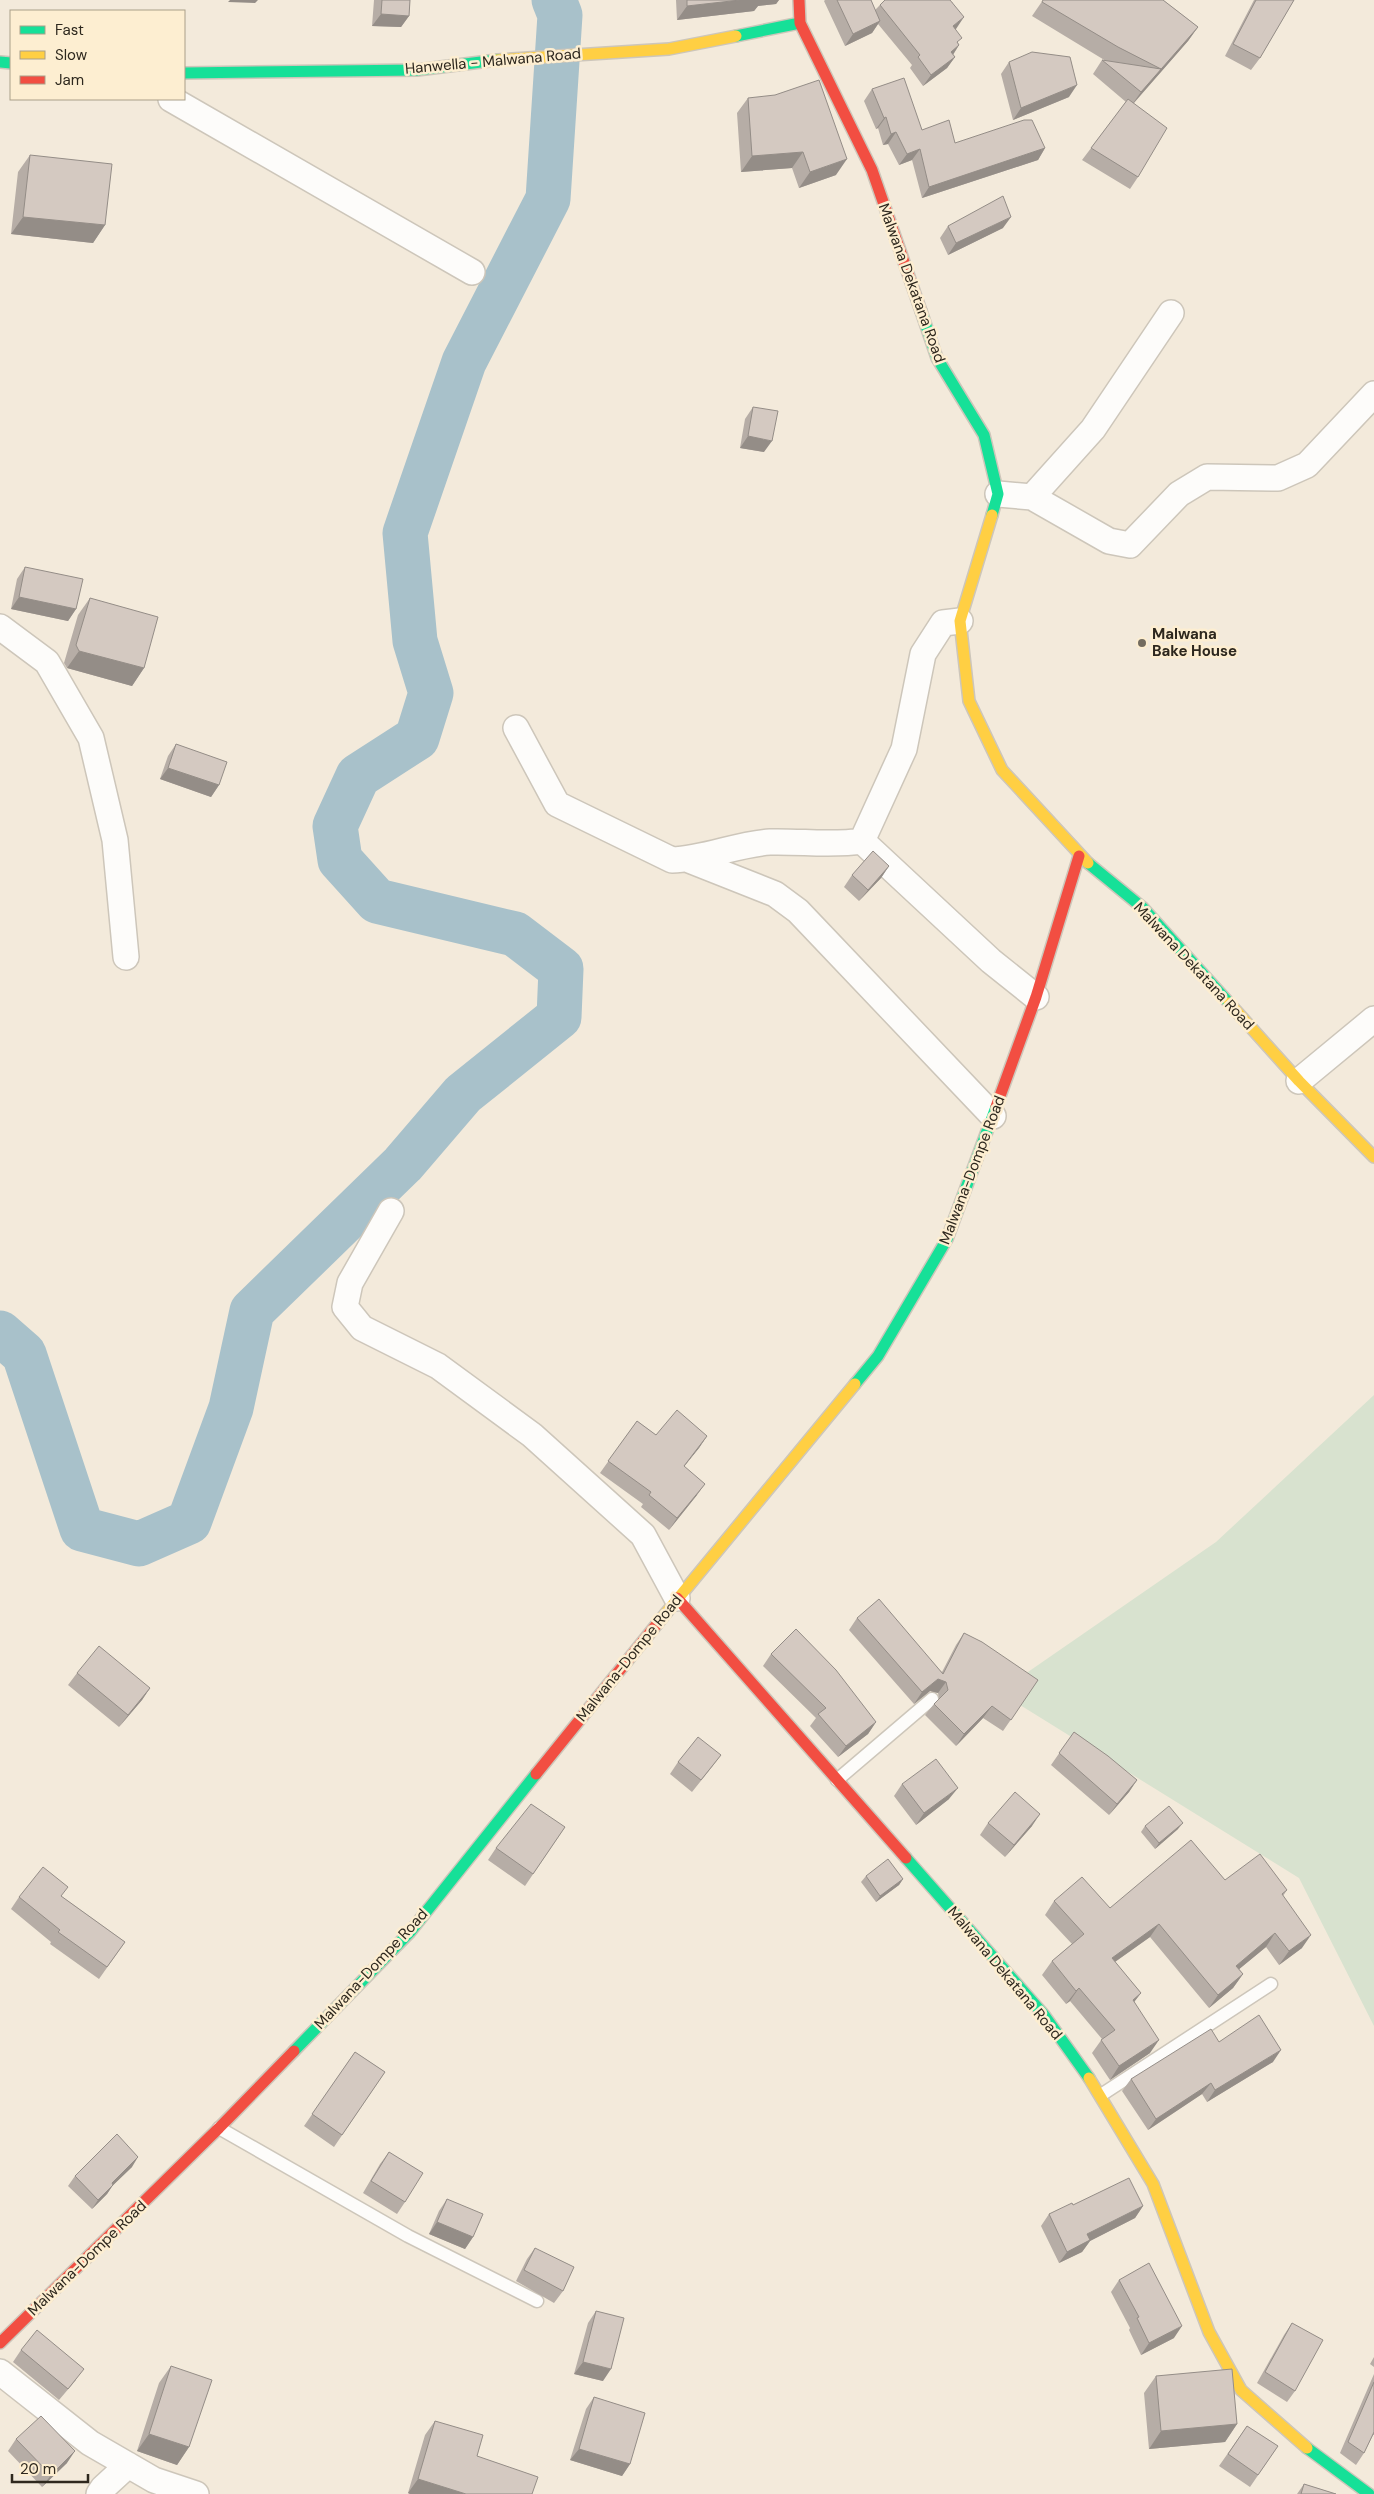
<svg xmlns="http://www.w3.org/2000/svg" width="1374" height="2494" font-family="'DM Sans',sans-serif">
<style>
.green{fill:#d8e2cf}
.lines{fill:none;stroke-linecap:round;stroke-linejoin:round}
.river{stroke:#a8c1ca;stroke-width:45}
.lane-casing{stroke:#cdc6ba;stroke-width:15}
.street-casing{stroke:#cdc6ba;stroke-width:28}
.fast-casing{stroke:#cdc6ba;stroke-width:14}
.slow-casing{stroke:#cdc6ba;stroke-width:14}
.jam-casing{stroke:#cdc6ba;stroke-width:14}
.lane{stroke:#fdfcfa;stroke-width:12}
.street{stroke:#fdfcfa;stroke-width:25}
.fast{stroke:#16e098;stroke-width:11}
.slow{stroke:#ffcf43;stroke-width:11}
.jam{stroke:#f24e42;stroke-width:11}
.wall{fill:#b6ada6}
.shaded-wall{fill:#948d87}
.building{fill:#d4c9c1;stroke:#948d87}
.poi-dot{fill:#736c60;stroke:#fdeed1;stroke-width:2}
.labels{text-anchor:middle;stroke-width:5;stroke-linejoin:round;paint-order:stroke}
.street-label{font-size:15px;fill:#2e281e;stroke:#fdeed1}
.poi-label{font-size:15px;font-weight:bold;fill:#2e281e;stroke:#fdeed1;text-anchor:start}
</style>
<rect width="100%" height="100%" fill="#f3eadb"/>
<path class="green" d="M 1374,1395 L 1374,2026 L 1299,1878 L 999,1692 L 1216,1542 Z"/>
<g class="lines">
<path class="river" d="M 0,1333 L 24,1354 L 82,1529 L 139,1544 L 189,1522 L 231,1408 L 252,1311 L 403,1164 L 463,1094 L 559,1017 L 561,969 L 515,934 L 377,901 L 340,860 L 335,826 L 358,776 L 417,738 L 431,693 L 415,641 L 405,533 L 464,362 L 548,199 L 560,15 L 554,0"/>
<defs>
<path id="lane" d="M 837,1780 L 932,1699
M 1101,2095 L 1271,1984
M 219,2128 L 408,2236 L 537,2301"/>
<path id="street" d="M 171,99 L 472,272
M 998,494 L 1032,497 L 1109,541 L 1130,545 L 1179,494 L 1207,477 L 1278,478 L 1307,465 L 1374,394
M 1032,497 L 1093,429 L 1171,313
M 0,627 L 47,662 L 91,738 L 115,840 L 126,957
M 516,728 L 557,804 L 672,860 C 705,859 737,844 770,842 C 801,841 831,846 862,841
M 862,841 L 904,749 L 923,654 L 943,623 L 960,621
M 862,841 L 991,961 L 1036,997
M 689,860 L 775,894 L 798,911 L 993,1116
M 1299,1081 L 1374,1019
M 391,1211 L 350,1283 L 345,1307 L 362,1328 L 438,1366 L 532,1435 L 643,1535 L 677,1598
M 0,2372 L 90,2443 L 154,2480 L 196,2494
M 99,2494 L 103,2488 L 128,2465"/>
<path id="fast" d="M 736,36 L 800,23
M 0,62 L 11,63
M 184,73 L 417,70 L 497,60
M 921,311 L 937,358 L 984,435 L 998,494 L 992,515
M 1088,863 L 1143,908 L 1229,1003
M 855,1384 L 878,1356 L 947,1239 L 996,1107
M 906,1858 L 1044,2015 L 1089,2078
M 294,2051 L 410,1932 L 536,1774
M 1307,2448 L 1369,2494"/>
<path id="slow" d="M 497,60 L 669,49 L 736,36
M 992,515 L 960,621 L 969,701 L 1002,770 L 1088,863
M 1229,1003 L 1299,1081 L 1374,1157
M 657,1624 L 855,1384
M 1089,2078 L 1153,2184 L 1209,2332 L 1241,2390 L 1307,2448"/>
<path id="jam" d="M 799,0 L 800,23 L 872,170 L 921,311
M 996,1107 L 1036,997 L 1079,856
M 677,1598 L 906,1858
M 536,1774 L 657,1624
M 0,2343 L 219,2128 L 294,2051"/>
</defs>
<use href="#lane" class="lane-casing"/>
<use href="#street" class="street-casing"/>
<use href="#fast" class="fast-casing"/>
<use href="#slow" class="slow-casing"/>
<use href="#jam" class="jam-casing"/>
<use href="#lane" class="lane"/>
<use href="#street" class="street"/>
<use href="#fast" class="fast"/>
<use href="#slow" class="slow"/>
<use href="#jam" class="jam"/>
</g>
<path class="wall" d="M 374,0 L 410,0 L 409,16 L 401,27 L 372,26 Z
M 676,0 L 779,0 L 776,4 L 758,6 L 754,11 L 677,20 Z
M 825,0 L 871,0 L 875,10 L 880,5 L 953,2 L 952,3 L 955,29 L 958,43 L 959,45 L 953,55 L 955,57 L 947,68 L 923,86 L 910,68 L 912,65 L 878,24 L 872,33 L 845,46 L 824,1 Z
M 1043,0 L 1163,0 L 1198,27 L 1188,41 L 1134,103 L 1138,177 L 1130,189 L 1082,160 L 1126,102 L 1093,74 L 1102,60 L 1106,61 L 1032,16 Z
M 1254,0 L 1294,0 L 1260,58 L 1251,70 L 1225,56 Z
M 1009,62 L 1069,97 L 1013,120 L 1001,74 Z
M 872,89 L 922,130 L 955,143 L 1045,148 L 1038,160 L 922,198 L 912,160 L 899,165 L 888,144 L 883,145 L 878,128 L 876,129 L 864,101 Z
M 748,98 L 836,175 L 799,188 L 792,168 L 741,172 L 737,113 Z
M 30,155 L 105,225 L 93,243 L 11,234 L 18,172 Z
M 948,226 L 1003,228 L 948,255 L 940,238 Z
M 753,407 L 764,452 L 740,448 L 745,419 Z
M 25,567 L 76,609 L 68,621 L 11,609 L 17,579 Z
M 90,598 L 144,668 L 132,686 L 67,668 L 64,663 L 78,615 Z
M 176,744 L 219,785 L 211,797 L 160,779 L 168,756 Z
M 889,866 L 881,878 L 859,901 L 844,887 L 852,875 Z
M 637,1421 L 656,1435 L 707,1436 L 699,1448 L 684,1466 L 697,1495 L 669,1530 L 641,1507 L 643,1504 L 600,1473 Z
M 857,1618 L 942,1672 L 956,1645 L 964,1633 L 1038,1680 L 1003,1731 L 983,1718 L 956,1746 L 925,1715 L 934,1704 L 939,1699 L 938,1693 L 930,1691 L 914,1704 L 849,1630 Z
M 771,1654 L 876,1722 L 868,1734 L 838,1757 L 810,1726 L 816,1718 L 763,1666 Z
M 77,1673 L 150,1688 L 142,1700 L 119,1727 L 68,1685 Z
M 1074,1732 L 1137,1780 L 1129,1792 L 1109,1815 L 1051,1765 Z
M 721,1755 L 712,1767 L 692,1792 L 670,1774 L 678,1762 Z
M 902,1784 L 949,1799 L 916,1825 L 894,1796 Z
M 988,1823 L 1032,1826 L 1005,1857 L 980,1835 Z
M 1145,1826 L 1178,1829 L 1155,1849 L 1141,1832 Z
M 565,1827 L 525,1886 L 488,1860 L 496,1848 Z
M 866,1876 L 903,1879 L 899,1885 L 876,1902 L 861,1882 Z
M 1225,1880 L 1287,1890 L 1283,1896 L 1302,1948 L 1279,1965 L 1266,1947 L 1239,1969 L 1243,1974 L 1233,1988 L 1209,2008 L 1150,1937 L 1115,1962 L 1141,1993 L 1134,2002 L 1150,2053 L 1110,2080 L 1092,2053 L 1102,2039 L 1070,2001 L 1066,2004 L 1042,1975 L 1052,1961 L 1072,1944 L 1045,1915 L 1054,1901 L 1110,1908 Z
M 61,1896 L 125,1942 L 99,1979 L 50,1944 L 51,1942 L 11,1909 L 19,1897 Z
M 1219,2042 L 1273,2062 L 1207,2102 L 1202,2094 L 1148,2130 L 1122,2091 L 1131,2079 Z
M 355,2052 L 385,2072 L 334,2147 L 304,2126 Z
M 389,2152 L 405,2202 L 397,2214 L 363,2193 L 380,2164 Z
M 132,2167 L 113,2185 L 107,2194 L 92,2209 L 68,2186 L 75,2176 Z
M 447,2199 L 473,2237 L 465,2249 L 429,2234 L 439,2211 Z
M 1073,2205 L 1143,2206 L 1135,2218 L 1090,2241 L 1082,2252 L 1059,2263 L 1041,2226 L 1049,2214 Z
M 535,2248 L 563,2291 L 554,2303 L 516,2281 L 527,2259 Z
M 1119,2280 L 1174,2338 L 1141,2355 L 1129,2330 L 1130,2328 L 1111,2292 Z
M 596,2311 L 603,2381 L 574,2374 L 588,2323 Z
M 1292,2323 L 1295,2391 L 1287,2402 L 1257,2383 L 1284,2335 Z
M 21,2350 L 76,2380 L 59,2400 L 13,2362 Z
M 1374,2357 L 1374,2367 L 1370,2364 Z
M 171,2366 L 189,2447 L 177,2465 L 137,2451 L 159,2383 Z
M 1374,2374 L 1374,2435 L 1373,2435 L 1364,2453 L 1356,2465 L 1340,2453 Z
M 1156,2376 L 1237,2424 L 1225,2442 L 1149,2449 L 1144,2393 Z
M 594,2397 L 630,2464 L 622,2476 L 570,2460 L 586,2409 Z
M 435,2421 L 477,2456 L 532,2494 L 410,2494 L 408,2493 L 425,2435 Z
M 1247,2426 L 1278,2446 L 1250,2487 L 1219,2466 Z
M 16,2439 L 67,2463 L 42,2487 L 8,2451 Z
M 1304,2484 L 1336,2494 L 1297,2494 Z"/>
<path class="shaded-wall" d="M 230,0 L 258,0 L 255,3 L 228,2 Z
M 740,0 L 779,0 L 776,4 L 758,6 L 754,11 L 677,20 L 687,6 Z
M 381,14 L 409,16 L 401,27 L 372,26 Z
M 964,17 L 956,29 L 945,37 L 953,26 Z
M 880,21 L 872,33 L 845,46 L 853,34 Z
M 1198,27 L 1188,41 L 1131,106 L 1141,92 Z
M 959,45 L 952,56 L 951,52 Z
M 955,57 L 947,68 L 923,86 L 931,75 Z
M 1077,85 L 1069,97 L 1013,120 L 1021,108 Z
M 886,117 L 878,128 L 876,129 L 884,118 Z
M 896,132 L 888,144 L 883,145 L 891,134 Z
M 1045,148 L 1038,160 L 922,198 L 929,187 Z
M 920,149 L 912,160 L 899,165 L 907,154 Z
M 803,152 L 792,168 L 741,172 L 752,156 Z
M 847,159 L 836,175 L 799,188 L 810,172 Z
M 23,217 L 105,225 L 93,243 L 11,234 Z
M 1011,217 L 1003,228 L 948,255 L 956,243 Z
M 748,436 L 772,441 L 764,452 L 740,448 Z
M 19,597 L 76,609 L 68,621 L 11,609 Z
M 79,651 L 144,668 L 132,686 L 67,668 Z
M 168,768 L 219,785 L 211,797 L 160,779 Z
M 889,866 L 881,878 L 859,901 L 868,890 Z
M 707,1436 L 699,1448 L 675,1478 L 684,1466 Z
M 705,1484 L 697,1495 L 669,1530 L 677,1518 Z
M 938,1679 L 946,1682 L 938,1693 L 930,1691 L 914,1704 L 922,1692 Z
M 150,1688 L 142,1700 L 119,1727 L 128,1715 Z
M 992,1706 L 983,1718 L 956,1746 L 964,1734 Z
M 876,1722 L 868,1734 L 838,1757 L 846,1746 Z
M 1137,1780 L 1129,1792 L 1109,1815 L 1117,1804 Z
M 958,1788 L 949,1799 L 916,1825 L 924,1813 Z
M 1040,1814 L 1032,1826 L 1005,1857 L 1014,1845 Z
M 1183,1823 L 1178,1829 L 1155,1849 L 1159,1843 Z
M 903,1879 L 899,1885 L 876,1902 L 880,1896 Z
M 1159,1924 L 1150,1937 L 1102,1971 L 1112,1958 Z
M 1275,1933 L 1266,1947 L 1226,1980 L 1236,1966 Z
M 1311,1935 L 1302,1948 L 1279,1965 L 1289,1951 Z
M 1243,1974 L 1233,1988 L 1209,2008 L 1218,1995 Z
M 1079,1988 L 1070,2001 L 1066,2004 L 1076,1991 Z
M 1141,1993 L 1131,2006 L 1133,2000 Z
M 1159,2040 L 1150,2053 L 1110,2080 L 1119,2066 Z
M 1281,2050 L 1273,2062 L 1207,2102 L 1215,2090 Z
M 1211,2083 L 1202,2094 L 1148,2130 L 1156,2119 Z
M 138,2157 L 132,2167 L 105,2193 L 112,2183 Z
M 113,2185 L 107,2194 L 92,2209 L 98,2200 Z
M 1143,2206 L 1135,2218 L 1090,2241 L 1082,2252 L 1059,2263 L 1067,2252 L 1087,2234 Z
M 437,2222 L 473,2237 L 465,2249 L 429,2234 Z
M 1182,2326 L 1174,2338 L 1141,2355 L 1149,2343 Z
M 583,2362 L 611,2369 L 603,2381 L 574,2374 Z
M 1237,2424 L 1225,2442 L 1149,2449 L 1161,2431 Z
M 149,2434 L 189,2447 L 177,2465 L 137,2451 Z
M 579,2449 L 630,2464 L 622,2476 L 570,2460 Z
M 75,2451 L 67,2463 L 42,2487 L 51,2475 Z
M 418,2479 L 466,2494 L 410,2494 L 408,2493 Z"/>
<path class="building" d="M 382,0 L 410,0 L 409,16 L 381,14 Z
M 687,0 L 740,0 L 687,6 Z
M 837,0 L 871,0 L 880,21 L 853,34 Z
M 885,0 L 950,0 L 964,17 L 953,26 L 962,38 L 957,42 L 959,45 L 951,52 L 955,57 L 931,75 L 918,57 L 920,55 L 880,5 Z
M 1043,0 L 1163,0 L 1198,27 L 1141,92 L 1102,60 L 1161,69 L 1118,47 L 1042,2 Z
M 1256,0 L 1294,0 L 1260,58 L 1233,44 Z
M 1032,52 L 1070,57 L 1077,85 L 1021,108 L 1009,62 Z
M 904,78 L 922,130 L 949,120 L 955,143 L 1024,120 L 1032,120 L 1045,148 L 929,187 L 920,149 L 907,154 L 896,132 L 891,134 L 886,117 L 884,118 L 872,89 Z
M 819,80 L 847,159 L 810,172 L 803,152 L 752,156 L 748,98 L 775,95 Z
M 1128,99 L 1167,128 L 1138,177 L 1091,148 Z
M 30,155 L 112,164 L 105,225 L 23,217 Z
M 1003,196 L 1011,217 L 956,243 L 948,226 Z
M 753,407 L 778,411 L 772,441 L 748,436 Z
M 25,567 L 83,579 L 76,609 L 19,597 Z
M 90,598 L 158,617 L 144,668 L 79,651 L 76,645 Z
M 176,744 L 227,762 L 219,785 L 168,768 Z
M 873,851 L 889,866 L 868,890 L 852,875 Z
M 677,1410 L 707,1436 L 684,1466 L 705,1484 L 677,1518 L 649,1495 L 651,1492 L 608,1461 L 637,1421 L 656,1435 Z
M 879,1599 L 943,1674 L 964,1633 L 982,1642 L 1038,1680 L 1011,1720 L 992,1706 L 964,1734 L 934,1704 L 948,1690 L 946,1682 L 938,1679 L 922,1692 L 857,1618 Z
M 796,1629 L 836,1670 L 876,1722 L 846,1746 L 818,1714 L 826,1708 L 771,1654 Z
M 99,1646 L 150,1688 L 128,1715 L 77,1673 Z
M 1074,1732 L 1108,1756 L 1137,1780 L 1117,1804 L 1059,1753 Z
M 698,1737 L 721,1755 L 701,1780 L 678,1762 Z
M 936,1759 L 958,1788 L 924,1813 L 902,1784 Z
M 1015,1792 L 1040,1814 L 1014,1845 L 988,1823 Z
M 531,1804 L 565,1827 L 533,1874 L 496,1848 Z
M 1169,1806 L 1183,1823 L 1159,1843 L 1145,1826 Z
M 1191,1840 L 1225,1880 L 1260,1854 L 1287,1890 L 1282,1894 L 1311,1935 L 1289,1951 L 1275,1933 L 1236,1966 L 1243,1974 L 1218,1995 L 1159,1924 L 1112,1958 L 1141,1993 L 1133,2000 L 1159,2040 L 1119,2066 L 1101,2040 L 1115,2030 L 1079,1988 L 1076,1991 L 1052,1961 L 1084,1934 L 1054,1901 L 1082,1877 L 1110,1908 Z
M 888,1859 L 903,1879 L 880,1896 L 866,1876 Z
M 43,1867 L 68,1887 L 61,1896 L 125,1942 L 107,1967 L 58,1932 L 60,1930 L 19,1897 Z
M 1259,2015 L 1281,2050 L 1215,2090 L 1211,2083 L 1156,2119 L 1131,2079 L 1211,2029 L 1219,2042 Z
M 355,2052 L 385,2072 L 342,2135 L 312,2114 Z
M 117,2134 L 138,2157 L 112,2183 L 113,2185 L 98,2200 L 75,2176 Z
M 389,2152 L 423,2173 L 405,2202 L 371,2181 Z
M 1129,2178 L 1143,2206 L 1087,2234 L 1090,2240 L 1067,2252 L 1049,2214 L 1072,2203 L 1073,2205 Z
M 447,2199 L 483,2214 L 473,2237 L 437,2222 Z
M 535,2248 L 574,2267 L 563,2291 L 524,2270 Z
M 1149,2263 L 1182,2326 L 1149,2343 L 1137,2318 L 1139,2317 L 1119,2280 Z
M 596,2311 L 624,2318 L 611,2369 L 583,2362 Z
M 1292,2323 L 1323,2340 L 1295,2391 L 1265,2372 Z
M 37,2330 L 84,2369 L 68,2389 L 21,2350 Z
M 171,2366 L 212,2380 L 189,2447 L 149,2434 Z
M 1232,2369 L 1237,2424 L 1161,2431 L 1156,2376 Z
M 1374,2382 L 1374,2432 L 1364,2453 L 1348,2442 Z
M 594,2397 L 645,2413 L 630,2464 L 579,2449 Z
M 41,2416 L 75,2451 L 51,2475 L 16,2439 Z
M 435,2421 L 483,2435 L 477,2456 L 538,2477 L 532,2494 L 466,2494 L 418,2479 Z
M 1247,2426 L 1278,2446 L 1258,2475 L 1228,2454 Z
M 1304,2484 L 1336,2494 L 1301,2494 Z"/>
<circle class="poi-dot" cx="1142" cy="643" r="5"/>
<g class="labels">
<g class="street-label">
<text transform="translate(493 61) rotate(-5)" y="5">Hanwella - Malwana Road</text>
<text transform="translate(912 283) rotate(70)" y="5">Malwana Dekatana Road</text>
<text transform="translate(1194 966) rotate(47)" y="5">Malwana Dekatana Road</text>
<text transform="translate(972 1170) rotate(-69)" y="5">Malwana-Dompe Road</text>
<text transform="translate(629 1658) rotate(-51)" y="5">Malwana-Dompe Road</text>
<text transform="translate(371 1969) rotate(-47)" y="5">Malwana-Dompe Road</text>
<text transform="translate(1005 1973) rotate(50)" y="5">Malwana Dekatana Road</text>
<text transform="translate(87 2258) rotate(-44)" y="5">Malwana-Dompe Road</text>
</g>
<g class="poi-label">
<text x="1152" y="639">Malwana<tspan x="1152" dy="17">Bake House</tspan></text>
</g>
</g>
<rect x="10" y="10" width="175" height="90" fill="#fdeed1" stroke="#aa9f89"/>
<rect x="20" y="26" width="25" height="8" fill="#16e098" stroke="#aa9f89"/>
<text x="55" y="35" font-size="15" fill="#2e281e">Fast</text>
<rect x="20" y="51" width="25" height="8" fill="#ffcf43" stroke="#aa9f89"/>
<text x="55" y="60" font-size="15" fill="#2e281e">Slow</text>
<rect x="20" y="76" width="25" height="8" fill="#f24e42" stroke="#aa9f89"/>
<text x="55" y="85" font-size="15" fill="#2e281e">Jam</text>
<path d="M12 2474v8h76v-8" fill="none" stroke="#2e281e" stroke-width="2.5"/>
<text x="20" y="2474" font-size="15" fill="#2e281e" stroke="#fdeed1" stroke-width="4" paint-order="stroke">20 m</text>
</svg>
